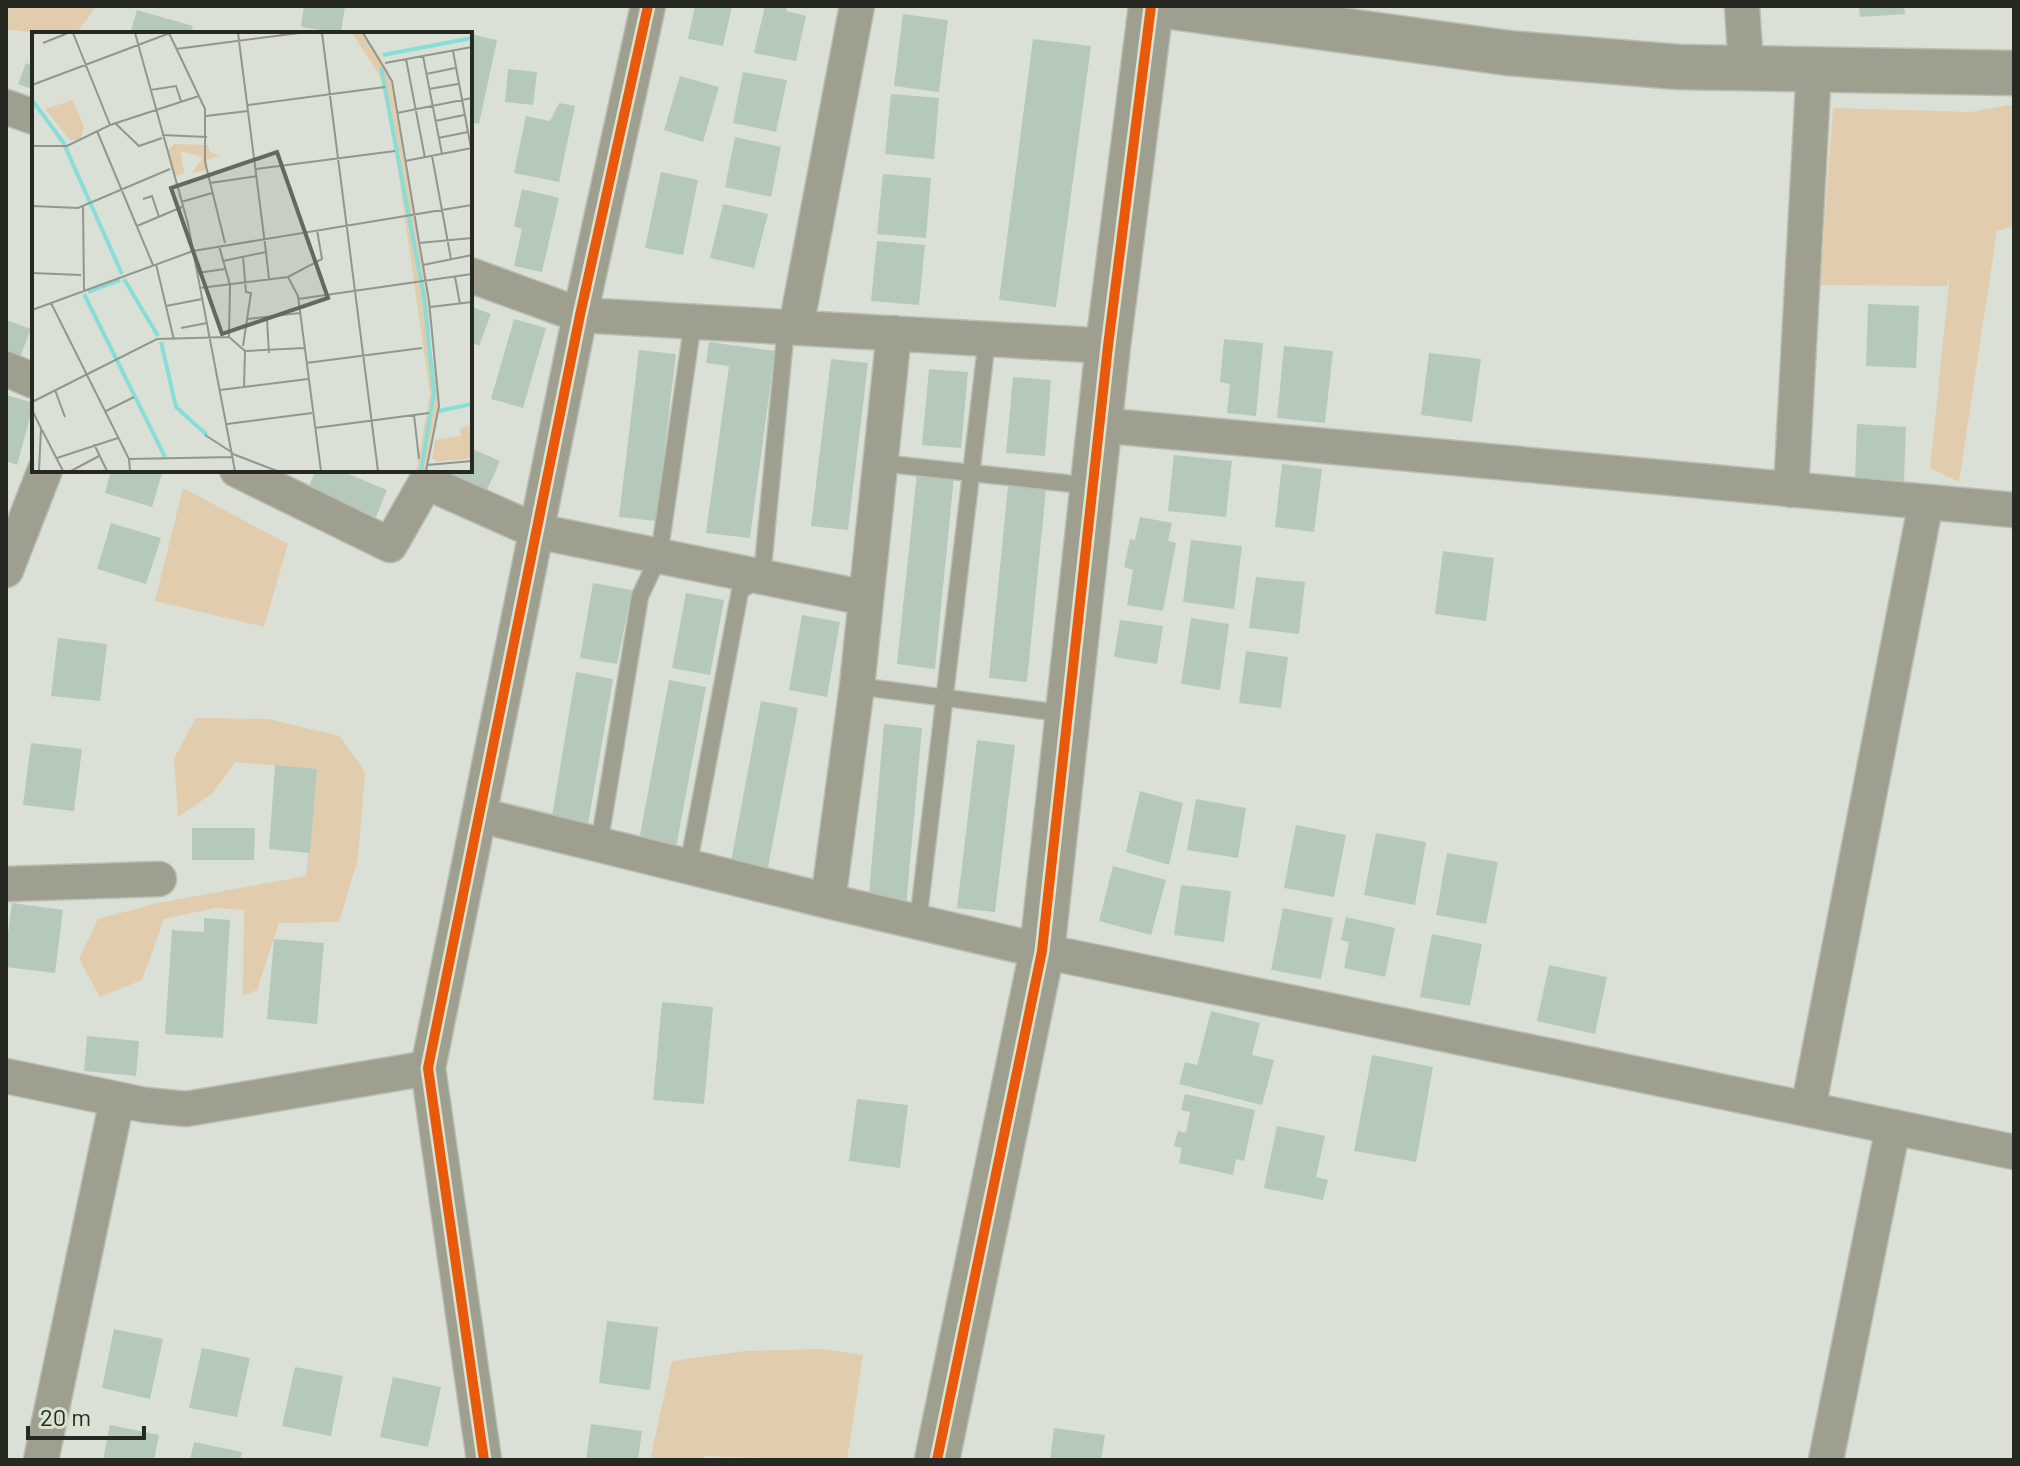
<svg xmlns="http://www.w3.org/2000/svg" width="2020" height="1466" font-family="Barlow,sans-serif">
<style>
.green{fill:#e2ccae}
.building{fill:#b5c9bb}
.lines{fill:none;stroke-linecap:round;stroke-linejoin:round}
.lane-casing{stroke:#b9beb5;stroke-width:19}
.street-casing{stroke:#b9beb5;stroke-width:37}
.secondary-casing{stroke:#b9beb5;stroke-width:47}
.lane{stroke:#9f9f8f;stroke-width:16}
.street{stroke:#9f9f8f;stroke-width:34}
.secondary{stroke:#9e9f8e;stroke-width:44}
.cycleway-casing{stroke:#d9e4d0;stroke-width:15}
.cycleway{stroke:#e8590c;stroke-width:10}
.inset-river{fill:none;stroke:#87ded8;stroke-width:4}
.inset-road{fill:none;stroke:#92978d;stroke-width:2}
.view{fill:#646960;fill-opacity:0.15;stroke:#646960;stroke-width:4}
.inset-edge{fill:none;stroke:#252921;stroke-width:4}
</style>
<rect width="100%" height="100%" fill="#dae0d5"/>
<path class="green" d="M 6,6 L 97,6 L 76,34 L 40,34 L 6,29 Z
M 2008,105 L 2014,106 L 2014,226 L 1997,231 L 1959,482 L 1930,468 L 1950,274 L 1947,286 L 1820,285 L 1833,108 L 1971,112 Z
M 183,488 L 288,544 L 264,627 L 155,601 Z
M 196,718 L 268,719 L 340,736 L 365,772 L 358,859 L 339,922 L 279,923 L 257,990 L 243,996 L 244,910 L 215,908 L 164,919 L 142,980 L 100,997 L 79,959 L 98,919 L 158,903 L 306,876 L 317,769 L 235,762 L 213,793 L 178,817 L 174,758 Z
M 823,1349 L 863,1355 L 847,1460 L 761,1460 L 760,1458 L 705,1456 L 703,1460 L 650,1460 L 672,1361 L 745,1351 Z"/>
<path class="building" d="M 304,6 L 345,6 L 341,33 L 301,27 Z
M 695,6 L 732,6 L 723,46 L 688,39 Z
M 765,6 L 787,6 L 786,11 L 806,16 L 796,61 L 754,53 Z
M 1859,6 L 1904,6 L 1905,14 L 1860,17 Z
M 137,10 L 193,26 L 191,34 L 130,34 Z
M 903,14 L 948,20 L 939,92 L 894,86 Z
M 470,34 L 497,40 L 479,124 L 470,122 Z
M 1033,39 L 1091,46 L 1056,307 L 999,300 Z
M 26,63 L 34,66 L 34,90 L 18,84 Z
M 508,69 L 537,72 L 533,105 L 505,102 Z
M 743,72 L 787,80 L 776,132 L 733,123 Z
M 680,76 L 719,87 L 703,142 L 664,130 Z
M 891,94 L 939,98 L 934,159 L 885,154 Z
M 559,103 L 575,106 L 559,182 L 514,173 L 526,116 L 550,121 Z
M 735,137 L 781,147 L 771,197 L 725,187 Z
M 661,172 L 698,180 L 683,255 L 645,248 Z
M 883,174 L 931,178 L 926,238 L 877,234 Z
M 522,189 L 559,198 L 542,272 L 514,266 L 522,229 L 514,226 Z
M 723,204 L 768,214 L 754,268 L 710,258 Z
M 877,241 L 925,245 L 919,305 L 871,301 Z
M 1868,304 L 1919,306 L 1916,368 L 1866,366 Z
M 470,306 L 491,314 L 479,346 L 470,342 Z
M 514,319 L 546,328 L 523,408 L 491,399 Z
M 6,320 L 31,329 L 20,357 L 6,352 Z
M 1224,339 L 1263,343 L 1256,416 L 1227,413 L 1230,384 L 1220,382 Z
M 709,342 L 775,351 L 750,538 L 706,533 L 729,366 L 706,363 Z
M 1284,346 L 1333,351 L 1325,423 L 1277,418 Z
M 639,350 L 676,354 L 656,521 L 619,517 Z
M 1429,353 L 1481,359 L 1472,422 L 1421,415 Z
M 831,359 L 868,363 L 848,530 L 811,526 Z
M 929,369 L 968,372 L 961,448 L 922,445 Z
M 1013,377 L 1051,380 L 1045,456 L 1006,453 Z
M 6,395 L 34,403 L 17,465 L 6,461 Z
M 1857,424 L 1906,427 L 1904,481 L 1855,478 Z
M 470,448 L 500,461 L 487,490 L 441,470 L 470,470 Z
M 1174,455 L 1232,461 L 1226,517 L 1168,511 Z
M 1282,464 L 1322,469 L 1314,532 L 1275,527 Z
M 111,470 L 163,470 L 152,507 L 105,493 Z
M 316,470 L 339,470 L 387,490 L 376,517 L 308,488 Z
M 917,473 L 954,476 L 935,669 L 897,664 Z
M 1008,486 L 1046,489 L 1027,682 L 989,678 Z
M 1140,517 L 1172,523 L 1168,541 L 1176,543 L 1163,611 L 1127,605 L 1133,570 L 1124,567 L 1130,539 L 1135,540 Z
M 111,523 L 161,538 L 146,584 L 97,569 Z
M 1191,540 L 1242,546 L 1234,609 L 1183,602 Z
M 1443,551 L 1494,558 L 1486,621 L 1435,614 Z
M 1256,577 L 1305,582 L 1299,634 L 1249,628 Z
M 593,583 L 632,590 L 617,664 L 580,658 Z
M 686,593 L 724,600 L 710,675 L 672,668 Z
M 802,615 L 840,622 L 827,697 L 789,690 Z
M 1191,618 L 1229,624 L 1220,690 L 1181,684 Z
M 1120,620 L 1163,626 L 1157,664 L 1114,657 Z
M 58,638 L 107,644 L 100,701 L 51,696 Z
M 1246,651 L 1288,657 L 1281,708 L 1239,703 Z
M 576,672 L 613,679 L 587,830 L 551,822 Z
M 669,680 L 706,687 L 675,853 L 638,846 Z
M 761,701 L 798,708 L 767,873 L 730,867 Z
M 884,724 L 922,728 L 906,907 L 868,904 Z
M 977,740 L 1015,745 L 995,912 L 957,908 Z
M 31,743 L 82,749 L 74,811 L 23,805 Z
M 275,765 L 317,769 L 310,853 L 269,849 Z
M 1140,791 L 1183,803 L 1169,865 L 1126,852 Z
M 1196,799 L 1246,808 L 1238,858 L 1187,850 Z
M 1296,825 L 1346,835 L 1334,897 L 1284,888 Z
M 192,828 L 255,828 L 254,860 L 192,860 Z
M 1376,833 L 1426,842 L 1415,905 L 1364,895 Z
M 1447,853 L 1498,862 L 1486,924 L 1436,915 Z
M 1113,866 L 1166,880 L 1151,935 L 1099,921 Z
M 1181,885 L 1231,891 L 1224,942 L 1174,935 Z
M 12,903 L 63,910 L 55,973 L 6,967 L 6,948 Z
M 1283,908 L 1333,918 L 1321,979 L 1271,970 Z
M 1346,917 L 1395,928 L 1385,977 L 1344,968 L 1349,942 L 1341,940 Z
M 204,918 L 230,920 L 223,1038 L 165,1034 L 172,930 L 204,932 Z
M 1432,934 L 1482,944 L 1470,1006 L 1420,997 Z
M 274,939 L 324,943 L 317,1024 L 267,1019 Z
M 1549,965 L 1607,977 L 1595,1034 L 1537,1021 Z
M 662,1002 L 713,1007 L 704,1104 L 653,1100 Z
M 1211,1011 L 1260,1023 L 1252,1055 L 1274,1060 L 1262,1105 L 1179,1084 L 1185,1062 L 1197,1065 Z
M 87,1036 L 139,1041 L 136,1076 L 84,1071 Z
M 1372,1055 L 1433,1067 L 1416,1162 L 1354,1151 Z
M 1185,1094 L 1255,1110 L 1244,1161 L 1236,1159 L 1233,1175 L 1179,1163 L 1182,1148 L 1174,1146 L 1178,1131 L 1186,1133 L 1190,1112 L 1181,1110 Z
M 857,1099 L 908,1105 L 900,1168 L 849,1161 Z
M 1277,1126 L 1325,1136 L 1316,1177 L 1328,1180 L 1323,1200 L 1264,1188 Z
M 607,1321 L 658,1327 L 650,1390 L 599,1383 Z
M 114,1329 L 163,1339 L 150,1399 L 102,1388 Z
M 202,1348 L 250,1358 L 237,1417 L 189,1408 Z
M 295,1367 L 343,1376 L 331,1436 L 282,1426 Z
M 393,1377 L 441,1387 L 428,1447 L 380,1437 Z
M 591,1424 L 642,1431 L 638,1460 L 586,1460 Z
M 110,1425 L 159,1435 L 154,1460 L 103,1460 Z
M 1054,1428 L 1105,1435 L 1101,1460 L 1050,1460 Z
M 194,1442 L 242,1452 L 240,1460 L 190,1460 Z"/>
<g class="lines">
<defs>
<path id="lane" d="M 880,463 L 1091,486
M 857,686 L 1067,714
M 599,845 L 640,596 L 659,556 L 693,321
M 688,867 L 740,591 L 762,576 L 786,327
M 918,922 L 987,339"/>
<path id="street" d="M 1742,6 L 1746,68
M 6,107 L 34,117
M 470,275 L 580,315 L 1108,346
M 796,327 L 857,6
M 6,369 L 34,381
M 1099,425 L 2014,510
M 237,470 L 390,545 L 426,482 L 536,531 L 866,598
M 1791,490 L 1814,69
M 6,570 L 45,470
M 479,815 L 828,901 L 857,686 L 894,333
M 6,884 L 159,879
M 828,901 L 1042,951 L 2014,1152
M 6,1076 L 145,1105 L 186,1109 L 428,1068
M 1808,1109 L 1926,502
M 41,1460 L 117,1100
M 484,1460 L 428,1068 L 580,315 L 648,6
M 1826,1460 L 1893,1127"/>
<path id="secondary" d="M 1165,6 L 1508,53 L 1678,67 L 2014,73
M 937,1460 L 1042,951 L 1108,346 L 1151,6"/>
</defs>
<use href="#lane" class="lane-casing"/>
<use href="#street" class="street-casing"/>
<use href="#secondary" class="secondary-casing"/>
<use href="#lane" class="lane"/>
<use href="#street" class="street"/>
<use href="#secondary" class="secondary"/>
<defs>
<path id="cycleway" d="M 484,1460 L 428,1068 L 580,315 L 648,6
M 937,1460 L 1042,951 L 1108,346 L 1151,6"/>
</defs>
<use href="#cycleway" class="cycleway-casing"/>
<use href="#cycleway" class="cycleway"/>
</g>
<g transform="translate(32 32)">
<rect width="440" height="440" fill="#dae0d5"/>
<path d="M 320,1 L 331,1 L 343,17 L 356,38 L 362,64 L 398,274 L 398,312 L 408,368 L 394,439 L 384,439 L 398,362 L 362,110 L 348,44 ZM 41,68 L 52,96 L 48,108 L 38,108 L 13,77 ZM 142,112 L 176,113 L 178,121 L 188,123 L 175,128 L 176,138 L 160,141 L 171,125 L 148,119 L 152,141 L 143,144 L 136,118 ZM 440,393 L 440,426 L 404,430 L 400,426 L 403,408 L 429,404 L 428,396 Z" fill="#e2ccae"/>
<path class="inset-river" d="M 351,23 L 440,6M 349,35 L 392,265 L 402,361 L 389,439M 0,68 L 31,110 L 90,242M 92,247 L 126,304M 56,260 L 88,248M 52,262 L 133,425M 129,310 L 144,375 L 175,403M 407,379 L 440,372"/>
<path class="inset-road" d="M 41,1 L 78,93M 103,1 L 156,192 L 203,439M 137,1 L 173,77 L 173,130 L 193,211M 206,1 L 234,220M 290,1 L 346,439M 331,1 L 360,49 L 397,269 L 407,374 L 394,439M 11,11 L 36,1M 144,17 L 267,1M 421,19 L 439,116M 391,24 L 410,122M 374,27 L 393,126M 353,31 L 440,15M 394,42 L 423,36M 0,53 L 138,1M 397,57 L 426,52M 118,58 L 144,54 L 149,69M 216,73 L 353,55M 365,81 L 440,66M 174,84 L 216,79M 403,89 L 432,83M 83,91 L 107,114 L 130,106M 65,99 L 121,233M 130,103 L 175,105M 406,106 L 436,100M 0,114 L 35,114 L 78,93 L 167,64M 400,124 L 419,227M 373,129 L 440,116M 224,137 L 363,119M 178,151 L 225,144M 111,167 L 120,164 L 127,185M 149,170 L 180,161M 0,174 L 46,176 L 138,137M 51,174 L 52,259M 105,194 L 150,175M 387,211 L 440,206M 187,214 L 198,253 L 197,305M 191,229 L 234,220 L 237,247M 124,232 L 142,308M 391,233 L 440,223M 0,241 L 49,243M 165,241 L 193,237M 256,245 L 266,264 L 289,439M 423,245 L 428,272M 168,256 L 256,245 L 290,227 L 285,198M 266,267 L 440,242M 19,271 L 97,427 L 98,439M 134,274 L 170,267M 398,275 L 440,270M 0,278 L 161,219 L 440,173M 216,287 L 268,281M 235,288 L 237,321M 149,296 L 175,291M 211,314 L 219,261 L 214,260 L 211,225M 213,319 L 272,316M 274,331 L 390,316M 23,358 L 33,385M 188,358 L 276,347M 0,370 L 125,307 L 197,305 L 213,319 L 212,355M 0,378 L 9,396 L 7,439M 74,379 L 102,365M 382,383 L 387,427M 195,392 L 280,381M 283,396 L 397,381M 10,398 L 31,439M 173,403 L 201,421M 62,412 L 75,439M 201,422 L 245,439M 25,426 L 86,406M 97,427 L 201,425M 395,433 L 440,429M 39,439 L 67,424"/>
<path class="view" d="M 245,120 L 296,266 L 190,302 L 139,156 Z"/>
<rect width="440" height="440" class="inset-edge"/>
</g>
<rect width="2020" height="1466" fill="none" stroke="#252921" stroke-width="16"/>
<path d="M28 1426v12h116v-12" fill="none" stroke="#252921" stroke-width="4"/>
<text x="40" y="1426" font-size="24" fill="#252921" stroke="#d9e4d0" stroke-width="6" paint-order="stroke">20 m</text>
</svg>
